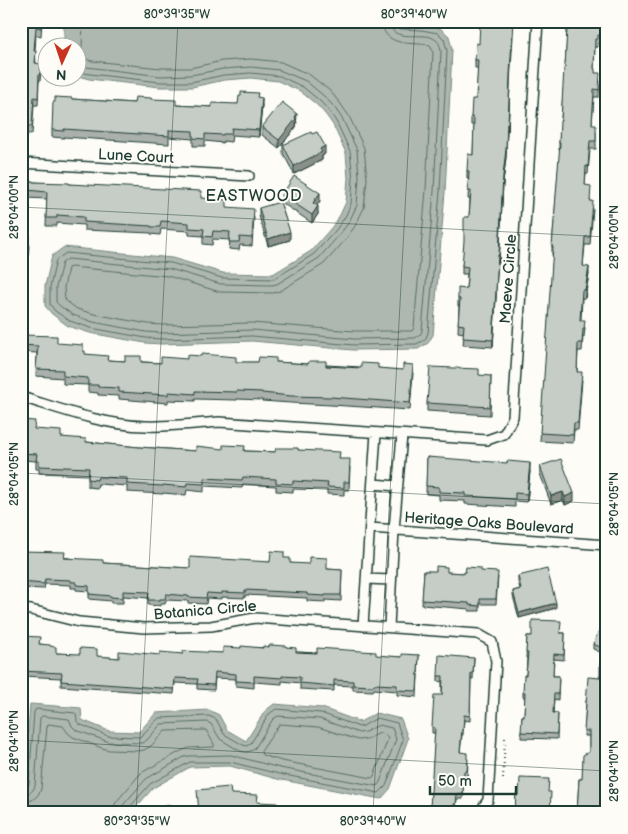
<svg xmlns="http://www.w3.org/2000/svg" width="628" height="834" font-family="'Balsamiq Sans',sans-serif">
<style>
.water{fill:#aeb8b1;stroke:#75877f}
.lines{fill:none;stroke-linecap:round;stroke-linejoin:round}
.shore{stroke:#586e66;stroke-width:1}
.street-casing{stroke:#1f3d34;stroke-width:12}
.path{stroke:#1f3d34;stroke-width:2;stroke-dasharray:1 4;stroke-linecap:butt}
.street{stroke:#fdfcf7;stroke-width:9}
.wall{fill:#aab0ab;stroke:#1f3d34}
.shaded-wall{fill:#8b908b;stroke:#1f3d34}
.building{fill:#c6cdc7;stroke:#1f3d34}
.ticks{fill:none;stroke:#1f3d34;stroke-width:1;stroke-opacity:0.45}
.labels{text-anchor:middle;stroke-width:4;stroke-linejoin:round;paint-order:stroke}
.street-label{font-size:15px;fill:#1f3d34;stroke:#fdfcf7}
.neighbourhood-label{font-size:16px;letter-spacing:1px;fill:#1f3d34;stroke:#fdfcf7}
.neatline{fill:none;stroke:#1f3d34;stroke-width:2}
.ticks-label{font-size:12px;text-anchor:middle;fill:#1f3d34}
</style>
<rect width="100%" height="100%" fill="#fdfcf7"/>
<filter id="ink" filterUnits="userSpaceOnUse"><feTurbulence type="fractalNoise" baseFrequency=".02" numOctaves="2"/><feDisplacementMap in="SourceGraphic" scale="10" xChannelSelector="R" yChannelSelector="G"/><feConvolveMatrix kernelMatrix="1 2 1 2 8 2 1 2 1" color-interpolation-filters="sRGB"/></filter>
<g filter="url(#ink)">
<path class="water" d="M 64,21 L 350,21 L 422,25 L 440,28 L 449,36 L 452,50 L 445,192 L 433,335 L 428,343 L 418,349 L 353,350 L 252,341 L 162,344 L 145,343 L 90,333 L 68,326 L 52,314 L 45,306 L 45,286 L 52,256 L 64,247 L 172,258 L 223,273 L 273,274 L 311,251 L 332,227 L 340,215 L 346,202 L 348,178 L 346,153 L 333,125 L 326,115 L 317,105 L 300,91 L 278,81 L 251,78 L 225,80 L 192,87 L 160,87 L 89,79 L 78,76 L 78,48 L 64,47 Z
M 30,704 L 81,708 L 82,720 L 109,731 L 139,732 L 156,713 L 209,710 L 219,715 L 227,730 L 246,741 L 265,711 L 274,704 L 322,708 L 360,722 L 376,713 L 401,719 L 408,739 L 390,789 L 381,799 L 277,779 L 230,766 L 190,767 L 153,788 L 131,813 L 22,813 Z"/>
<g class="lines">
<path class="shore" d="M 83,21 L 82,47 L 80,56 L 82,58 L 92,61 L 161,68 L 190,68 L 222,61 L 251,59 L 281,62 L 310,75 L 330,91 L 340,103 L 349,116 L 364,148 L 367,179 L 364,208 L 355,226 L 346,239 L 324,264 L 280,291 L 273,293 L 220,292 L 168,276 L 71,267 L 68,268 L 64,288 L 65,300 L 77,309 L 94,314 L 148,324 L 163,325 L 252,323 L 354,331 L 412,331 L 414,328 L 426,190 L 433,52 L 430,45 C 412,42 383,48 382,21
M 78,66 L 161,76 L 191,75 L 223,69 L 251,67 L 279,70 L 306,81 L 325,97 L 335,108 L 343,120 L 357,150 L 359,177 L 357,205 L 349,222 L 340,234 L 319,258 L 277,284 L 272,285 L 221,284 L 170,269 L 68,259 L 62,263 L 56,287 L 56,302 L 60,306 L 73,315 L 93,322 L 146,332 L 162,333 L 252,330 L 354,339 L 415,338 L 420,335 L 422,331 L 434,191 L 441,51 C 440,47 440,43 436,40 C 424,29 391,46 389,21
M 78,72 L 90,74 L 160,82 L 191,82 L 224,75 L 251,73 L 280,76 L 303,87 L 320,101 L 330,112 L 337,123 L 350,151 L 353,179 L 351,204 L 345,217 L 336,230 L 314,254 L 274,279 L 222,278 L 171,263 L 66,253 L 56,260 L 50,287 L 50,304 L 55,311 L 70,321 L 91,328 L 146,338 L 162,339 L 252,336 L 354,345 L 416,344 L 425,340 L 428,333 L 440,191 L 447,51 L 444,39 L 438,33 L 421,30 L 401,29 L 396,26 L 396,21
M 280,724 L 318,727 L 358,740 L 367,739 L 380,733 L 386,735 L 388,739 L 374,776 L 372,778 L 282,761 L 262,755 L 261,752 Z
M 21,789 L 26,788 L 29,784 L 34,712 L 36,709 L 75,713 C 78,716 75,721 79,724 L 108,736 L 140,737 L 159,718 L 209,716 L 216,719 L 224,734 L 243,745 L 247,746 L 251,743 L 269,714 L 276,709 L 321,713 L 359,727 L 363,726 L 377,718 L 397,723 L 403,740 L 386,786 L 379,793 L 279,774 L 230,762 L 190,762 L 150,784 L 129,808 L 127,813
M 21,795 C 28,795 33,792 35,786 L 40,718 L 42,716 L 69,719 L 72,726 L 76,730 L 109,742 L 142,743 L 147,740 L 161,724 L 207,722 L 211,724 L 220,739 L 240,751 L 246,752 L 251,751 L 255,748 L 273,719 L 278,716 L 320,719 L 359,733 L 365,732 L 379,725 L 392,728 L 396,739 L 380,782 L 377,786 L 280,768 L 231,755 L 190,756 L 184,757 L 146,779 L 124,804 L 121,808 L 121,813
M 21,803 C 31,802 38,798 41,789 L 47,727 L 48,724 L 63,726 L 68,733 L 73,737 L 102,748 L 109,750 L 138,751 L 144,750 L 151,746 L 165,731 L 206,730 L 214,744 L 214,747 L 189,748 L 181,751 L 141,773 L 117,801 L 114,806 L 114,813"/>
<defs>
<path id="street" d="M 21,163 L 249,176
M 21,397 C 61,409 103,425 145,426 C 170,427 194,424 219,422 L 487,440 L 504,434 L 513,417 L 538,21
M 373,484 L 397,486
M 370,528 L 607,545
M 366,579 L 391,580
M 21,609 L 31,610 L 79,622 L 144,628 L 211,626 L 255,618 L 478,634 L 492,642 L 496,661 L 488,800 L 479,813
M 363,626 L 376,433
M 389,627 L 394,530 L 402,435"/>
</defs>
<use href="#street" class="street-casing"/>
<path class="path" d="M 503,779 L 505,738"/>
<use href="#street" class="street"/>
</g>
<path class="wall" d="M 21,21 L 42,21 L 41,36 L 36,35 L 35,51 L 36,63 L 41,71 L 40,81 L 39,81 L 38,105 L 34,105 L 32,134 L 27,134 L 27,136 L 21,136 Z
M 604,21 L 603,43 L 598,43 L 598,47 L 595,47 L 594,69 L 595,73 L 600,81 L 599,97 L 594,97 L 592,124 L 596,132 L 596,149 L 590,149 L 588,174 L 586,174 L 585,185 L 593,209 L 590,245 L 585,245 L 583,266 L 589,274 L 585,298 L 582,298 L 581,320 L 585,328 L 584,337 L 583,337 L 582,351 L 578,351 L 577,372 L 582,380 L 578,430 L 574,430 L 573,443 L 540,441 L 553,255 L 552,255 L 552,247 L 560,150 L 559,150 L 559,143 L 565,68 L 567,34 L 566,34 L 566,27 Z
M 479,44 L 510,83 L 509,109 L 508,131 L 507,131 L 506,157 L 503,183 L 499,263 L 498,263 L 496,290 L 496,298 L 493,347 L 463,345 L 464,333 L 458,332 L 459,306 L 458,306 L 458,298 L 466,289 L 467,274 L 462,274 L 462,266 L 469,217 L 470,199 L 468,199 L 469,179 L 467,179 L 467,171 L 473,155 L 474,125 L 471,125 L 471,117 L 476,99 L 478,68 L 475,68 L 475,60 Z
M 258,97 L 262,105 L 259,137 L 232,135 L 231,142 L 223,141 L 223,143 L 205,141 L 205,146 L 193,146 L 193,139 L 169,137 L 169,144 L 64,137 L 64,138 L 52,137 L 52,130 L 72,99 L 134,103 L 151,99 L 176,105 L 212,107 L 238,104 Z
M 297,122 L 296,127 L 279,148 L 262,135 L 262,127 Z
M 312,134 L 325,154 L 322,156 L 322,160 L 294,174 L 283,153 L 283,145 Z
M 21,180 L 33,182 L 69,184 L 201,198 L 254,217 L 252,246 L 240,245 L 239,250 L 229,249 L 230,240 L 213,239 L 212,245 L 203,244 L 203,236 L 189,235 L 189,231 L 161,229 L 160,235 L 151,234 L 151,233 L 84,230 L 84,225 L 57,223 L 57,226 L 46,226 L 47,199 L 27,198 L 26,235 L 29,243 L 28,261 L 23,260 L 22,263 L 21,263 Z
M 282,195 L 320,201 L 317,205 L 318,214 L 312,223 L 282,203 Z
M 259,208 L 290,240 L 268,246 L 259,216 Z
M 21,335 L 83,351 L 85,354 L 108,360 L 161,363 L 276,362 L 378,368 L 413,373 L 410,410 L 331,405 L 291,403 L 262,401 L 262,400 L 237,399 L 237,400 L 195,399 L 195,401 L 168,400 L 168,403 L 119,399 L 119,396 L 98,395 L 98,393 L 88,392 L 88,385 L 63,384 L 63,378 L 36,376 L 37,353 L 21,352 Z
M 491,376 L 490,415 L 427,411 L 427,403 Z
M 21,420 L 35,430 L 61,437 L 86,442 L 139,447 L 196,451 L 245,451 L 275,452 L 298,450 L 340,459 L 350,467 L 349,490 L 344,490 L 344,495 L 327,494 L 327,490 L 293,489 L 293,492 L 276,491 L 276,486 L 243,484 L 242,488 L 204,486 L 204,492 L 187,490 L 186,495 L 163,493 L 163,494 L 127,492 L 127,486 L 98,484 L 97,488 L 88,487 L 88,475 L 39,473 L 39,469 L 36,469 L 36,461 L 21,460 Z
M 427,457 L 530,471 L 527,502 L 515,501 L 515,507 L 465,504 L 465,501 L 439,500 L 439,495 L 426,494 Z
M 540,466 L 574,501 L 565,505 L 563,500 L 551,504 L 540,474 Z
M 21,551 L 103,563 L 190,568 L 270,562 L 284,558 L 290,563 L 327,569 L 342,570 L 341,601 L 325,600 L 325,602 L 307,601 L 307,598 L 245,595 L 245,598 L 222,597 L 222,599 L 207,598 L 206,604 L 188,603 L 188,601 L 166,600 L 165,604 L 160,604 L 160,606 L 148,605 L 148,598 L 123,596 L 123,603 L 111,603 L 111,601 L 89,599 L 89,591 L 76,590 L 76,588 L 71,588 L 71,585 L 45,584 L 44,589 L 21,588 Z
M 424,571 L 465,573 L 481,571 L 498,577 L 496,604 L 480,604 L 480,611 L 469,611 L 469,609 L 422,605 Z
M 518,576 L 556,608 L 519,618 L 513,596 L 513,591 L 520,589 L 518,582 Z
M 607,618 L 607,655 L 593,649 L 593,644 L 602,629 Z
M 561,633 L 565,633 L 564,660 L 554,659 L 553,676 L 559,676 L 558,700 L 554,699 L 553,713 L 558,713 L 557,739 L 521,738 L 522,716 L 524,716 L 525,697 L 523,697 L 523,692 L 526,675 L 527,658 L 526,658 L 527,636 L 532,636 Z
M 21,636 L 40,644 L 50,646 L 56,653 L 119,658 L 183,654 L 223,653 L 241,648 L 286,647 L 296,652 L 317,653 L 402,657 L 419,655 L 417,697 L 397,695 L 397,691 L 374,689 L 373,691 L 353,690 L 353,686 L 334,685 L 334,691 L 300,689 L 300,683 L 282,681 L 282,684 L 254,682 L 254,688 L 236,686 L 236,679 L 215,678 L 214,690 L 197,689 L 197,684 L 175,683 L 174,694 L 61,686 L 61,678 L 21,676 Z
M 474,658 L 473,679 L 471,679 L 470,721 L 464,720 L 463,735 L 462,735 L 460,753 L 467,759 L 468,764 L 467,777 L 464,776 L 463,799 L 457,799 L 456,809 L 454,809 L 453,813 L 430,813 L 435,733 L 432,733 L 432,727 L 442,695 L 442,682 L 438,681 L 438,676 Z
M 607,663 L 607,779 L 606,779 L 605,800 L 607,813 L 577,813 L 579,779 L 582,779 L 589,752 L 589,736 L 584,736 L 586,701 Z
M 548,792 L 551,813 L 515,813 L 516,794 Z"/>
<path class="shaded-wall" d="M 513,21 L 514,21 L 510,83 L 509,109 L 508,131 L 510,75 Z
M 262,98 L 262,105 L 259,137 L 259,130 Z
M 297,114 L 296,127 L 279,148 L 279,140 Z
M 507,123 L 506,157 L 503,183 L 499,263 L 503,176 Z
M 325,146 L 325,154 L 322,156 L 322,160 L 294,174 L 294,166 Z
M 320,193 L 320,201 L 313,211 L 313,203 Z
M 318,206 L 318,214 L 312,223 L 312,215 Z
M 290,232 L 290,240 L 268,246 L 268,239 Z
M 589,267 L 589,274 L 585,298 L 585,290 Z
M 496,291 L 496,298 L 493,347 L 493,340 Z
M 530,463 L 530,471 L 527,502 L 527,494 Z
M 563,492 L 563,500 L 551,504 L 551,496 Z
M 574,493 L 574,501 L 565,505 L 565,497 Z
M 556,603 L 556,608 L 519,618 L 519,613 Z"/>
<path class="building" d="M 21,21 L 41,21 L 41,28 L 36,27 L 34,51 L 36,51 L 35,63 L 41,64 L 40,74 L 39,74 L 38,98 L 34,97 L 32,126 L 27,126 L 27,128 L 21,128 Z
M 480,21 L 513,21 L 510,75 L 509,101 L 508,123 L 507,123 L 506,149 L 503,176 L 499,255 L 498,255 L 496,290 L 496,291 L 493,340 L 463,338 L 464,325 L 458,324 L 460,299 L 458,298 L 458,288 L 466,289 L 468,267 L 462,266 L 464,241 L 464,217 L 469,217 L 471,191 L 468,191 L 469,171 L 467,171 L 468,154 L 473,155 L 474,118 L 471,117 L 472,99 L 476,99 L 478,60 L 475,60 L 476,43 L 479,44 Z
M 566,21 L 604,21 L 603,35 L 598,35 L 598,39 L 595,39 L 594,69 L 595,69 L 595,73 L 600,73 L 599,90 L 594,89 L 594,92 L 592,123 L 592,125 L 596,125 L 596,141 L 590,141 L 588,167 L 586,166 L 585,185 L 591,186 L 590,201 L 593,201 L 590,237 L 585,237 L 583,266 L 589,267 L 585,290 L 582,290 L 580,320 L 585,320 L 584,329 L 583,329 L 582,343 L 578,343 L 577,372 L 582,372 L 578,423 L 574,423 L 573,435 L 540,433 L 551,277 L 553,247 L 552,247 L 560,143 L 559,143 L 560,121 L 561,121 L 564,68 L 565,68 L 567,27 L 566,27 Z
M 241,92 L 258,93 L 257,97 L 262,98 L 259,130 L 232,128 L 231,134 L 223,134 L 223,135 L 205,134 L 205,139 L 193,138 L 193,131 L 169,130 L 169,136 L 64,129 L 64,131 L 52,130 L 53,102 L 55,102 L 55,97 L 72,98 L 72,99 L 134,103 L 135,97 L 151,98 L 151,99 L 176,100 L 176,105 L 212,107 L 212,103 L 238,104 L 239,96 L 241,96 Z
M 282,102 L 297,114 L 295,117 L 296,119 L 279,140 L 262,127 Z
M 311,132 L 312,134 L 317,132 L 325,146 L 320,149 L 322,152 L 294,166 L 283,145 Z
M 294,176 L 320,193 L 313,203 L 318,206 L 312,215 L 282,195 Z
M 21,180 L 33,181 L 33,182 L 69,183 L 69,184 L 201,191 L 201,198 L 227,200 L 227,207 L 254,209 L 252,238 L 240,237 L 239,242 L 229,242 L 230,232 L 213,231 L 212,237 L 203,236 L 204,229 L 189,228 L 189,223 L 161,221 L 160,227 L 151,227 L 151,226 L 84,222 L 84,217 L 57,215 L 57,218 L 46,218 L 47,192 L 27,190 L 25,235 L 29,235 L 28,253 L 23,253 L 22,255 L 21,255 Z
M 280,202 L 290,232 L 268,239 L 259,208 Z
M 21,335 L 57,336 L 57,343 L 83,345 L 83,351 L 85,351 L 85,354 L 108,356 L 107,360 L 125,361 L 125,356 L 141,356 L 141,362 L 161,363 L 161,357 L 187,359 L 187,355 L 201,356 L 202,354 L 236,357 L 236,362 L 258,362 L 259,357 L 276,358 L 276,362 L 308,364 L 309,361 L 326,361 L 326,366 L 361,368 L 361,363 L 378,364 L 378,368 L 403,370 L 403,364 L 413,365 L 410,403 L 331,397 L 291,396 L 262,393 L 262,392 L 237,391 L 237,392 L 195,391 L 195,394 L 168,392 L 168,395 L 119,392 L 119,388 L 98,387 L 98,385 L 88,385 L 88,378 L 63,376 L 63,370 L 36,369 L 38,346 L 21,345 Z
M 430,367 L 479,369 L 479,375 L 491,376 L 490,407 L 427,403 Z
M 606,395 L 607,395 L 607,415 L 605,415 Z
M 21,420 L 35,421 L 34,429 L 61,431 L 61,437 L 86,439 L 86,442 L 139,447 L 196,451 L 196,446 L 223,449 L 223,445 L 245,446 L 244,451 L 275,452 L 276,448 L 298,448 L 298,450 L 340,452 L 339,459 L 350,459 L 349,482 L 344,482 L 344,488 L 327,487 L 328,483 L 293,481 L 293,484 L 276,483 L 276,479 L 243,477 L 242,480 L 204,478 L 204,484 L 187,483 L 186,487 L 163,485 L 163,486 L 127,484 L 127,478 L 98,477 L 97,480 L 88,479 L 89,468 L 39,466 L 39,461 L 36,461 L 37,454 L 21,453 Z
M 427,457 L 507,463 L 508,461 L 530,463 L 527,494 L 515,493 L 515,499 L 465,496 L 465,493 L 439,492 L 439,487 L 426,486 Z
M 561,459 L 574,493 L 565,497 L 563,492 L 551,496 L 540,466 Z
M 21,551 L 65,552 L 64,558 L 103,560 L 103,563 L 190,568 L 190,557 L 270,562 L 271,551 L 284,552 L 284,558 L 290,558 L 290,563 L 309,564 L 309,557 L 327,558 L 327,569 L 342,570 L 341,595 L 325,595 L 325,596 L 307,595 L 307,593 L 245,590 L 245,593 L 222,592 L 222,594 L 207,593 L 206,598 L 188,597 L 188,596 L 166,594 L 165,599 L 160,599 L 160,600 L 148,600 L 149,592 L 123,591 L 123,598 L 111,597 L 111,596 L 89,594 L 89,586 L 76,585 L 76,582 L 71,582 L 71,580 L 45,579 L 44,584 L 21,582 Z
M 436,566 L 447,567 L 447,572 L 465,573 L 466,567 L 481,568 L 481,571 L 498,572 L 496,599 L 480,599 L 480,606 L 469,605 L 469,603 L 422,600 L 424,571 L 436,571 Z
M 547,569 L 556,603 L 519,613 L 513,591 L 521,589 L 518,576 Z
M 607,618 L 607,650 L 593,644 L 600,628 L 602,629 Z
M 532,620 L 561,621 L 560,633 L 565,633 L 564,655 L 554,654 L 553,676 L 559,676 L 558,694 L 554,694 L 553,713 L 558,713 L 557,734 L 521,732 L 522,716 L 524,716 L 525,692 L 523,692 L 524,675 L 526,675 L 528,653 L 526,653 L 527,636 L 532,636 Z
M 21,636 L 40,637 L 39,644 L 50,645 L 50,646 L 56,647 L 56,653 L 80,654 L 80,648 L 97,649 L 97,656 L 119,658 L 119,651 L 160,655 L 160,652 L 183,654 L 183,651 L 223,653 L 223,647 L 241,648 L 241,646 L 263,648 L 263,646 L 269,647 L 270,645 L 286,646 L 286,647 L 296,648 L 296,652 L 317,653 L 317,648 L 376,652 L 376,655 L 402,657 L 402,654 L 419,655 L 417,691 L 397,690 L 397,685 L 374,684 L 373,686 L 353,685 L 353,681 L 334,680 L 334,686 L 300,683 L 300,677 L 282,676 L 282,678 L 254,676 L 254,682 L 236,681 L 236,674 L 215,672 L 214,685 L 197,684 L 198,679 L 175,678 L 174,689 L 61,681 L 62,673 L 21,671 Z
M 439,655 L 474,658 L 473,673 L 471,673 L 470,716 L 464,715 L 463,730 L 462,729 L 460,752 L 467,753 L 467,759 L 468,759 L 467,771 L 464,771 L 463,794 L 457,794 L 456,804 L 454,804 L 453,809 L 430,808 L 435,728 L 432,727 L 434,695 L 442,695 L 443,676 L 438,676 Z
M 600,663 L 607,663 L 607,774 L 606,774 L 605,800 L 607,800 L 607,813 L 584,813 L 584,812 L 577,812 L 579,779 L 582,779 L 583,755 L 589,752 L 589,731 L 584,731 L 588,677 L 600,678 Z
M 520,778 L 549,779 L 548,792 L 551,792 L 550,813 L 515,811 L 516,794 L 519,794 Z
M 230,787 L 231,794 L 258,795 L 257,802 L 277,803 L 277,808 L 316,810 L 316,813 L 199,813 L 197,790 Z
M 167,804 L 183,813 L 162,813 Z"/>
</g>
<path class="ticks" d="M 21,207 L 607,237M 21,473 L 607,504M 21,740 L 607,771M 136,813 L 178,21M 373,813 L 415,21"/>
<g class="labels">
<g class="street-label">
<text transform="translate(136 156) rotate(3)" y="5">Lune Court</text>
<text transform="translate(508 279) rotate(-86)" y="5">Maeve Circle</text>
<text transform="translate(489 523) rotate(4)" y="5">Heritage Oaks Boulevard</text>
<text transform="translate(205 610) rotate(-5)" y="5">Botanica Circle</text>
</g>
<g class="neighbourhood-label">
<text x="254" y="201">EASTWOOD</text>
</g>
</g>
<rect width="628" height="834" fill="none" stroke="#fdfcf7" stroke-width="55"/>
<g transform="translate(62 62) rotate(183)"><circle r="24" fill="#fdfcf7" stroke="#a4b0a9"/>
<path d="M0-4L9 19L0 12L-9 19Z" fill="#c8321e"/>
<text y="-8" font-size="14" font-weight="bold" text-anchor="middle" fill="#1f3d34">N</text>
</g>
<path d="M430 786v8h86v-8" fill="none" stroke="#1f3d34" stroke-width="2.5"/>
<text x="438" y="786" font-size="15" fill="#1f3d34" stroke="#fdfcf7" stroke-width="4" paint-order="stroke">50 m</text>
<rect x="28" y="28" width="572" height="778" class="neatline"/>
<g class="ticks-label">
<text x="177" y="18">80°39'35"W</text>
<text x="414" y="18">80°39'40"W</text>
<text transform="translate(14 207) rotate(-90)" y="4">28°04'00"N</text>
<text transform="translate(614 237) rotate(-90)" y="4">28°04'00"N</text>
<text transform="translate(14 474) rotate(-90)" y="4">28°04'05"N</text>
<text transform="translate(614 504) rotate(-90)" y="4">28°04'05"N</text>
<text transform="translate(14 741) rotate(-90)" y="4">28°04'10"N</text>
<text transform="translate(614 771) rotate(-90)" y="4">28°04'10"N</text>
<text x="137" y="825">80°39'35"W</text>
<text x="373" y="825">80°39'40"W</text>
</g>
</svg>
